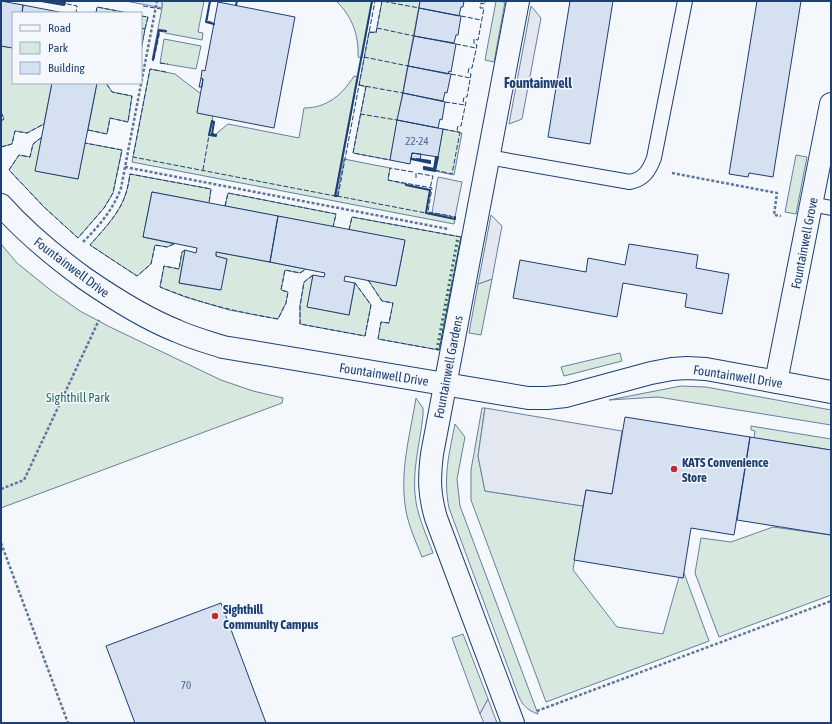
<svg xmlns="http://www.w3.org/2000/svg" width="832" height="724" font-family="'Asap Condensed',sans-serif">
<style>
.green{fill:#d7e8df;stroke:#687fa3}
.parking{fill:#e3e8f0;stroke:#687fa3}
.building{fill:#d5e0f0;stroke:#1d3f73}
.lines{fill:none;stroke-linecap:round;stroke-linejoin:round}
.lane-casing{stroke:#1d3f73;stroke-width:16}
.street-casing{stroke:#1d3f73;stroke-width:24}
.secondary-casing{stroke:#1d3f73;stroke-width:24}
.path{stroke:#5e769c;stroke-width:2.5;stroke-dasharray:3 2;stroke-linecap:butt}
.lane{stroke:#f4f7fb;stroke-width:14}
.street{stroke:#f4f7fb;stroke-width:22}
.secondary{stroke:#f4f7fb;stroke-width:22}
.hedge{stroke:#2c6c60;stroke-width:3;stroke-dasharray:2 3;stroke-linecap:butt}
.fence{stroke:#1d3f73;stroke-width:1;stroke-dasharray:5 2;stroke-linecap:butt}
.wall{stroke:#1d3f73;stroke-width:2}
.poi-dot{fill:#c62828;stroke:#f4f7fb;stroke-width:1.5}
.labels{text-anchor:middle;stroke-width:3;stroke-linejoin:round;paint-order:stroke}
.number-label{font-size:11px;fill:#4b6792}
.street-label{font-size:13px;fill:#1d3f73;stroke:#f4f7fb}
.park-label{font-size:13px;fill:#2c6c60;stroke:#f4f7fb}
.poi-label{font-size:13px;font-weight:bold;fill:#1d3f73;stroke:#f4f7fb;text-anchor:start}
.neighbourhood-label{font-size:14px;font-weight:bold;fill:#1d3f73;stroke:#f4f7fb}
</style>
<rect width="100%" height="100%" fill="#f4f7fb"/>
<path class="green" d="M 162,1 L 204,1 L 198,32 L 203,33 L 202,40 L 165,33 L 165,31 L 159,30 L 153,60 L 152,60 L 162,8 Z
M 336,1 L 372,1 L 362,58 L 358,57 C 359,35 352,16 336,1 Z
M 382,1 L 420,1 L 390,160 L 353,153 L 366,87 L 359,85 L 369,32 L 376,32 Z
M 496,1 L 505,2 L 494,62 L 485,60 Z
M 97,7 L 128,13 L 96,13 Z
M 141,16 L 148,17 L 145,29 L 141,28 Z
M 164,39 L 201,46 L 196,69 L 160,63 Z
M 1,46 L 13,48 L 13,83 L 52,83 L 44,124 L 27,133 L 15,131 L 12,144 L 1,147 L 1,121 L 4,119 L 1,112 Z
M 150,69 L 175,74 L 201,94 L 197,112 L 213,116 L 209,135 L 216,136 L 217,133 L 228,124 L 299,138 L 304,108 C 327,108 342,95 354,76 L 358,77 L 336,196 L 337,196 L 344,159 L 390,168 L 388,180 L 430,190 L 426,213 L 455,219 L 454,224 L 132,162 Z
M 97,83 L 106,83 L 112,92 L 132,96 L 128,122 L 110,118 L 107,134 L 88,130 Z
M 443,129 L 462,133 L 454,175 L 435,171 Z
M 42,137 L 36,171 L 78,179 L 85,143 L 122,150 L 113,193 L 104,208 L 78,238 L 44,207 L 9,170 L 19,155 L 30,157 L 33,144 Z
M 796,155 L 807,157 L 796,214 L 785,212 Z
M 130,174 L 211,189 L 209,203 L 152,192 L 143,237 L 174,244 L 167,247 L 155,245 L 151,264 L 137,276 L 90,245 C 104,229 120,213 126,193 C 128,187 129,180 130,174 Z
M 228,193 L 336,214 L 333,227 L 225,206 Z
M 352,217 L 461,237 L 439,350 L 378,339 L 381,322 L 389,323 L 393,303 L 382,301 L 368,280 L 396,286 L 405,241 L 349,230 Z
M 1,244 L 17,263 L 53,292 L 80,311 L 110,327 L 221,380 L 253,391 L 283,398 L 282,403 L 1,508 Z
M 185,250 L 179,283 L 220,290 L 227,259 L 216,256 L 216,252 L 306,269 L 300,273 L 285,270 L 281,290 L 288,292 L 286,303 L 278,319 L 229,310 L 185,297 L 160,287 L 164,266 L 179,269 L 182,252 Z
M 313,275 L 308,307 L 349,315 L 355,283 L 371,305 L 365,336 L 300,324 L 300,306 L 304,282 Z
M 492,279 L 481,335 L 469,333 L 478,284 Z
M 620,353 L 622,361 L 564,376 L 561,367 Z
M 681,386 L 706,387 L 831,410 L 831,425 L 658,397 L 609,400 Z
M 416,398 L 423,408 L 423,415 C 420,444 411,473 416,502 C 419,520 427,536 433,553 L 422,557 C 416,542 409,527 406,511 C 399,473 410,435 416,398 Z
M 482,408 L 485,408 L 478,456 L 485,491 L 583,506 L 573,570 L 617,627 L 663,634 L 679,577 L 683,578 L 684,573 L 709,641 L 546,702 L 471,500 L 471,470 Z
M 455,424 L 465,437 L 457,479 L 460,506 L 538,714 C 529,711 523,706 519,697 L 449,508 C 443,477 449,454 455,424 Z
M 751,426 L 831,439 L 831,450 L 754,438 L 755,431 L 751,430 Z
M 773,527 L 831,535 L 831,595 L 719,637 L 695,573 L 701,538 L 731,542 Z
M 463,634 L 488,699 L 480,714 L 452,638 Z"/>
<path class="parking" d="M 126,1 L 162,1 L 162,8 Z
M 531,6 L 541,18 L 522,119 L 509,124 Z
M 438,177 L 462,182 L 455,217 L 432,213 Z
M 491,215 L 502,226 L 492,279 L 478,284 Z
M 485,408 L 622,431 L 612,494 L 586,490 L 583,506 L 485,491 L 478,456 Z
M 488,699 L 497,723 L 484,723 L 480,714 Z"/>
<path class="building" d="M 1,1 L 23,5 L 22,13 L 13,13 L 13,48 L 1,46 Z
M 420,1 L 464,1 L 463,7 L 461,7 L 459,16 L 419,8 Z
M 570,1 L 613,1 L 590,144 L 548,137 Z
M 757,1 L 801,1 L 773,177 L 749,173 L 748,177 L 729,174 Z
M 218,2 L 295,17 L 274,128 L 197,113 L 203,79 L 201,78 L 202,70 L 205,71 Z
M 23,5 L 64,13 L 22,13 Z
M 419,8 L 461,16 L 458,35 L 456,35 L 454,43 L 414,36 Z
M 141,28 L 145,29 L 141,51 Z
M 414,36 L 456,44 L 451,72 L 449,71 L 448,74 L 408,66 Z
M 408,66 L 451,74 L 447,93 L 445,92 L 443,101 L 403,93 Z
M 201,78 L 203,79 L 202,87 L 199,87 Z
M 52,83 L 97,83 L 78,179 L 35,171 Z
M 403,93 L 445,102 L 442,120 L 440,119 L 438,128 L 397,120 Z
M 397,120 L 443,129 L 438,157 L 412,153 L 410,164 L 390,160 Z
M 412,153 L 421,154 L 420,160 L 411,158 Z
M 152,192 L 278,216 L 270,262 L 216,252 L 216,256 L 227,259 L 221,290 L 179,283 L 185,250 L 196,253 L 197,248 L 143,237 Z
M 278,216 L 405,240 L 396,286 L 345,276 L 344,281 L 355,283 L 349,315 L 307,307 L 313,275 L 324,277 L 325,273 L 270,262 Z
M 629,244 L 698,255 L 696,268 L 729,274 L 722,314 L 685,307 L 687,294 L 623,283 L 617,317 L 513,298 L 520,260 L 586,272 L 588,258 L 625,265 Z
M 625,417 L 750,437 L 734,535 L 691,528 L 683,578 L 574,560 L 586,490 L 612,494 Z
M 750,437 L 831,450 L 831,535 L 737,520 Z
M 221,603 L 266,723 L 135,723 L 106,646 Z"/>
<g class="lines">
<defs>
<path id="lane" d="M 488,157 L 630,182 C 644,179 649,171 654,158 L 685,1
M 811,204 L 831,208"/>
<path id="street" d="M 1,205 C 26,233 54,256 84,278 C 113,298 144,318 177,331 C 192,338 208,342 223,347 L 528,398 L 547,398 L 566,396 L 651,373 L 672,369 L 687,368 L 706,369 L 831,392
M 776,382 L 831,104"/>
<path id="secondary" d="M 513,723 L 436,518 C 429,494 429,479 432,454 L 518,1"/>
</defs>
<use href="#lane" class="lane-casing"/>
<use href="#street" class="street-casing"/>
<use href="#secondary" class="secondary-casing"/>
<path class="path" d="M 125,167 L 448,229
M 672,173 L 777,193 L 774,215 L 781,216
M 83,242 C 99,226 113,210 121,188 L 157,1
M 1,489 L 24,480 L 99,320
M 1,543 L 68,723
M 537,711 L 831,601"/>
<use href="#lane" class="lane"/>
<use href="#street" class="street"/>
<use href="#secondary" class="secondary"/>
<path class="hedge" d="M 437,350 L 458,237"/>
<path class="fence" d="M 53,1 L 77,6 L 76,13
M 210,1 L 207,21 L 214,23
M 143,6 L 161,9
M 96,13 L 97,7 L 128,13
M 141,16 L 148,17 L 145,29
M 461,16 L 481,20
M 377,28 L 414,36
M 369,32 L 376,33 L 382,1 L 419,8
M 456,44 L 476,48
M 364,57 L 408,66
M 154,59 L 160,31 L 164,32
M 160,63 L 168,64
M 166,72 L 150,69 L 133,157 L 335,196
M 451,74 L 470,78
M 359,85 L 403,93
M 366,86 L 353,153 L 390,160
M 445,102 L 465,105
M 1,112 L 4,119 L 1,121
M 360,114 L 397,120
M 443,129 L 459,132
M 88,130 L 107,134 L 110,118 L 128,122 L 132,96 L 112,92 L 106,83
M 42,137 L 33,144 L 30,157 L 19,155 L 9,170 L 44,207 L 78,238 L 104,208 L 113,193 L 122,150 L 85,143
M 1,147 L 12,144 L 15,131 L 27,133 L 44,124
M 203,170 L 209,135
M 435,170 L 452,174 L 460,132 L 457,130 L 458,126 L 461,126 L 466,102 L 463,102 L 464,97 L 467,97 L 471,74 L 468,73 L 469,68 L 472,68 L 477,45 L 474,44 L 474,39 L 478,40 L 484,8 L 480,8 L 481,3 L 485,4 L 485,1
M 413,172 L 390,168 L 388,180 L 432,188 L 428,212 L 451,216 L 451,218
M 416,178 L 416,173 L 433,176 L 430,188
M 337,196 L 426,213
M 338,196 L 375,1
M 225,206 L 228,193 L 336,214 L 333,227
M 349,230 L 352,217 L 461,237 L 439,350 L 378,339 L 381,322 L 389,323 L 393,303 L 382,301 L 368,280
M 174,244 L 167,247 L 155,245 L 151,264 L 137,276 L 90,245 C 104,229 120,213 126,193 C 128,187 129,180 130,174 L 211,189 L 209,203
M 185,250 L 182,252 L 179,269 L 164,266 L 160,287 C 199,303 237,312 278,319 L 286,303 L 288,292 L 281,290 L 285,270 L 300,273 L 306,269
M 313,275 L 304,282 L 300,306 L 300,324 L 365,336 L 371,305 L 355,283"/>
<path class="wall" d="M 41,1 L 64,5 L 65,3 L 53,1
M 210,1 L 206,22 L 214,24
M 236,5 L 237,1
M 153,60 L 159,30 L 166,31
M 212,121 L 214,122 L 212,134 L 216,135 L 216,136 L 209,135 Z
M 436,157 L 434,169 L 424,167 L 424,169 L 435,171 L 438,157
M 411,159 L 430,163 L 430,161 L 417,159
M 406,184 L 406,185 L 430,190 L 426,213 L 455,219 L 455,217
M 337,196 L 335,196 L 372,1"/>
</g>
<g class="poi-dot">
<circle cx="674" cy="469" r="4"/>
<circle cx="215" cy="616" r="4"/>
</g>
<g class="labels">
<g class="number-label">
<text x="417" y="145">22-24</text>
<text x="186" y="689">70</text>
</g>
<g class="street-label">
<text transform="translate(804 243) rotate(-79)" y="5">Fountainwell Grove</text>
<text transform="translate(72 267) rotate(37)" y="5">Fountainwell Drive</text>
<text transform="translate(448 367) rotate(-79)" y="5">Fountainwell Gardens</text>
<text transform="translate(384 374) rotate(9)" y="5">Fountainwell Drive</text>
<text transform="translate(738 376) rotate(9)" y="5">Fountainwell Drive</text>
</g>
<g class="park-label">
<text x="78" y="402">Sighthill Park</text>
</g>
<g class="poi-label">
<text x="682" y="467">KATS Convenience<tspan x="682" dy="15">Store</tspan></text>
<text x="223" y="614">Sighthill<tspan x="223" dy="15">Community Campus</tspan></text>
</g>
<g class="neighbourhood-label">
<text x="538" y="88">Fountainwell</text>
</g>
</g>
<rect width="832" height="724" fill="none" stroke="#1d3f73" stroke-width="4"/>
<rect x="12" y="12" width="130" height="72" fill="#f4f7fb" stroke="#9eadc5"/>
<rect x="20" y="25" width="20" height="6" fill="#f4f7fb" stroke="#9eadc5"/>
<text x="48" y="32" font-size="12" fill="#1d3f73">Road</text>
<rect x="20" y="42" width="20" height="12" fill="#d7e8df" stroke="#9eadc5"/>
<text x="48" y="52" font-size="12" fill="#1d3f73">Park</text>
<rect x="20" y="62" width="20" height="12" fill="#d5e0f0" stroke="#9eadc5"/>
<text x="48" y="72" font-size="12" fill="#1d3f73">Building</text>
</svg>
